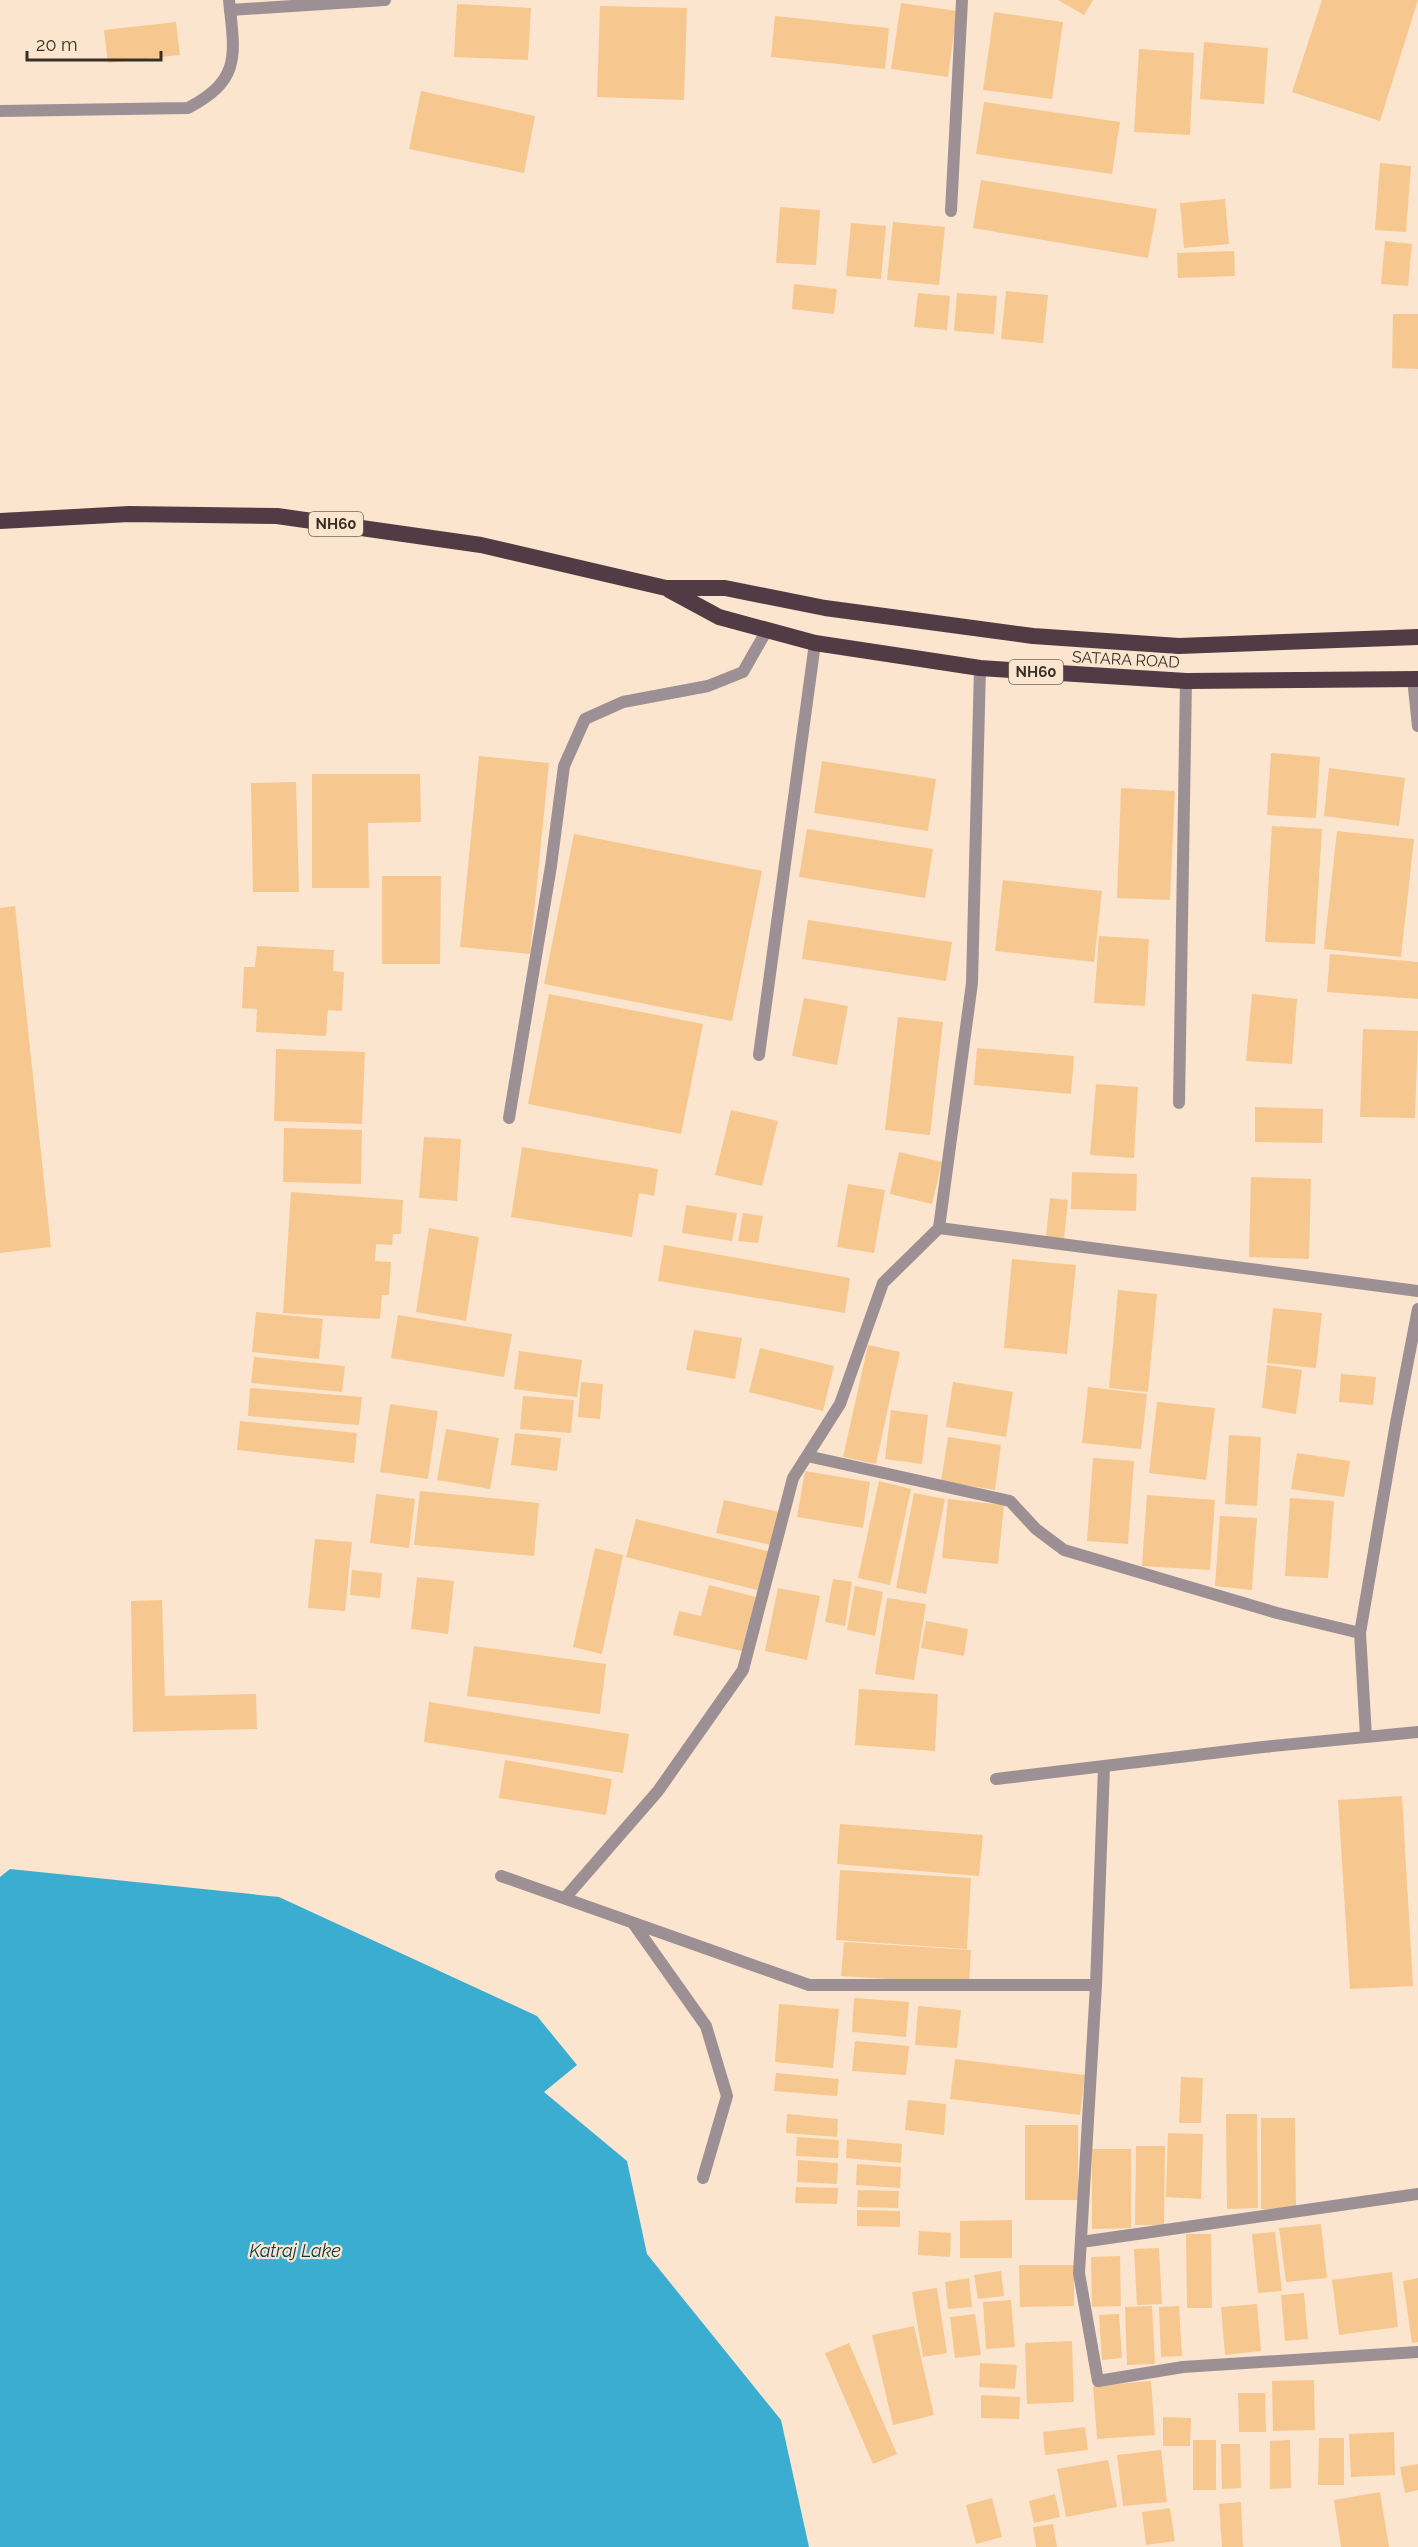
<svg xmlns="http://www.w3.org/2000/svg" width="1418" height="2547" font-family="Raleway,sans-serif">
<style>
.water{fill:#3badd1}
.building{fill:#f7c790}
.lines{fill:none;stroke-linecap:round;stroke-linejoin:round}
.service{stroke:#9d9095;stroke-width:12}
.minor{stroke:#9d9095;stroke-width:12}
.trunk{stroke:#523b44;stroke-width:16}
.labels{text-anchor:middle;stroke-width:4.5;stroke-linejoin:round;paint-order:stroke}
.shield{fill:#fbe5ce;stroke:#726659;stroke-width:1.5}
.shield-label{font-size:15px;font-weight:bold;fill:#383027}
.street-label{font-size:16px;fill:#383027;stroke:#fbe5ce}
.water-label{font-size:18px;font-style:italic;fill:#043847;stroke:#fbe5ce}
</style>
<rect width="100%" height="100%" fill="#fbe5ce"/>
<path class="water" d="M 10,1869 L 279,1897 L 537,2016 L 577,2065 L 544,2092 L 627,2161 L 647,2254 L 781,2420 L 809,2547 L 0,2547 L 0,1877 Z"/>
<path class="building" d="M 1058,0 L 1093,0 L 1084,15 Z
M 1322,0 L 1418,0 L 1380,121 L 1292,92 Z
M 901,3 L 957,11 L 948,77 L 891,69 Z
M 457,4 L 531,8 L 528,60 L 454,57 Z
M 600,6 L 687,8 L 684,100 L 597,97 Z
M 994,12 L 1063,22 L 1052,99 L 983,90 Z
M 775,16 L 889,28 L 885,69 L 771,57 Z
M 176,22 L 180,55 L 108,63 L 104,30 Z
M 1204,42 L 1268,48 L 1264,104 L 1200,99 Z
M 1139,49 L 1194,53 L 1190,135 L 1134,132 Z
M 421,91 L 535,116 L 524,173 L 409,149 Z
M 984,102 L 1120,122 L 1112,174 L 976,154 Z
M 1380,163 L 1411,166 L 1406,232 L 1375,230 Z
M 981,180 L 1157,209 L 1148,258 L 973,228 Z
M 1225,199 L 1229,244 L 1184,248 L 1180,203 Z
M 780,207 L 820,210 L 816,265 L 776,263 Z
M 893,222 L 945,227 L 939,285 L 887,280 Z
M 851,223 L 886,226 L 881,279 L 846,276 Z
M 1385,241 L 1412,244 L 1408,286 L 1381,284 Z
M 1234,251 L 1235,276 L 1178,278 L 1177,253 Z
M 794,284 L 837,289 L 834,314 L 792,309 Z
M 1006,291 L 1048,295 L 1043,343 L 1001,339 Z
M 918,293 L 950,296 L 947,330 L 914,327 Z
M 957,293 L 997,296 L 994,334 L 954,331 Z
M 1393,314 L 1418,314 L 1418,369 L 1392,368 Z
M 1271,753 L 1320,757 L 1316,818 L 1267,815 Z
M 479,756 L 549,763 L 530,954 L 460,947 Z
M 822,761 L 936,779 L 928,831 L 814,813 Z
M 1329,768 L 1405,778 L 1399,826 L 1324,816 Z
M 312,774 L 420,774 L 421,822 L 368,823 L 369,888 L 312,888 Z
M 296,782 L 299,892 L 253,892 L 251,783 Z
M 1121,788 L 1175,791 L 1170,900 L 1117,898 Z
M 1272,826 L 1322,829 L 1315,944 L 1265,942 Z
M 807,829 L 933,849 L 925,898 L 799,877 Z
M 1337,831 L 1414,839 L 1401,957 L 1324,949 Z
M 574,834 L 762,871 L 732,1021 L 544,984 Z
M 382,876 L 441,876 L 440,964 L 382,964 Z
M 1003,880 L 1102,891 L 1094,962 L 995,951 Z
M 15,906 L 51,1247 L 0,1253 L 0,908 Z
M 808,920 L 952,942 L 946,981 L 802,959 Z
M 1099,936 L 1149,939 L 1145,1006 L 1094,1003 Z
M 257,946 L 334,950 L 333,971 L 344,972 L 342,1011 L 328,1010 L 326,1036 L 256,1032 L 257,1009 L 242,1008 L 244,967 L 255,967 Z
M 1330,954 L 1418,962 L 1418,999 L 1327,992 Z
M 549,994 L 703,1024 L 681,1134 L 528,1104 Z
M 1252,994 L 1297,999 L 1292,1064 L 1246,1061 Z
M 804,998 L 848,1006 L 837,1065 L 792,1056 Z
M 898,1017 L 943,1022 L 930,1135 L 885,1130 Z
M 1363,1029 L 1418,1031 L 1415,1118 L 1360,1117 Z
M 977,1048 L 1074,1056 L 1071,1094 L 974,1085 Z
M 276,1049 L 365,1052 L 362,1124 L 274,1121 Z
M 1096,1084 L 1138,1087 L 1134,1158 L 1090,1155 Z
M 1255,1107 L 1323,1109 L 1322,1143 L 1255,1142 Z
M 731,1110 L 778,1121 L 762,1186 L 715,1175 Z
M 284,1128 L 362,1130 L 361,1184 L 283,1182 Z
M 424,1137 L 461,1139 L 457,1201 L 419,1198 Z
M 522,1147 L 658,1169 L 654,1196 L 639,1193 L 632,1237 L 511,1217 Z
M 899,1152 L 942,1162 L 932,1204 L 890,1194 Z
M 1072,1172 L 1137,1174 L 1136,1211 L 1071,1209 Z
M 1251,1177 L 1311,1179 L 1309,1259 L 1249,1257 Z
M 848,1184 L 885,1190 L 874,1253 L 837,1247 Z
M 291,1192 L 403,1200 L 401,1234 L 393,1234 L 392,1245 L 376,1244 L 375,1261 L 391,1262 L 389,1295 L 382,1295 L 380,1319 L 283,1313 Z
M 1050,1198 L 1068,1200 L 1064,1239 L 1046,1237 Z
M 686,1205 L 737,1213 L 732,1241 L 682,1233 Z
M 743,1213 L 763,1216 L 758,1243 L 738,1241 Z
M 429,1228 L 479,1237 L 466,1321 L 416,1312 Z
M 664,1245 L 850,1278 L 845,1313 L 658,1281 Z
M 1012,1259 L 1076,1265 L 1067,1354 L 1004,1348 Z
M 1118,1290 L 1157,1294 L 1148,1392 L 1109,1388 Z
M 1273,1308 L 1322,1313 L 1316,1368 L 1267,1363 Z
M 256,1312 L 323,1319 L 319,1359 L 252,1352 Z
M 398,1315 L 512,1334 L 504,1377 L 391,1358 Z
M 694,1330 L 742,1338 L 735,1379 L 686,1370 Z
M 868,1345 L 900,1352 L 876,1464 L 843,1457 Z
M 760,1348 L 834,1366 L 823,1411 L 749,1392 Z
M 519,1351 L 582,1360 L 577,1397 L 514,1389 Z
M 254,1357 L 345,1366 L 342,1392 L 251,1383 Z
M 1267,1365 L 1302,1370 L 1296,1414 L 1262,1408 Z
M 1341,1374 L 1376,1377 L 1373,1405 L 1339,1402 Z
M 581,1382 L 603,1384 L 600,1419 L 578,1417 Z
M 953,1382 L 1013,1392 L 1006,1437 L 946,1427 Z
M 1088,1387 L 1147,1394 L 1141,1449 L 1082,1443 Z
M 250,1388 L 362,1397 L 359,1425 L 248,1416 Z
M 523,1396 L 574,1400 L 571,1433 L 520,1429 Z
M 1157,1402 L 1215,1408 L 1206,1480 L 1149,1473 Z
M 390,1404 L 438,1411 L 428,1479 L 380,1472 Z
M 891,1410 L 928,1415 L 922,1464 L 885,1459 Z
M 240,1421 L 357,1433 L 354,1463 L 237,1450 Z
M 446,1429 L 499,1438 L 490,1489 L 437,1480 Z
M 515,1433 L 561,1438 L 557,1471 L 511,1465 Z
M 1229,1435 L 1261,1437 L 1257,1506 L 1225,1504 Z
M 948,1437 L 1001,1445 L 995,1490 L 941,1481 Z
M 1297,1453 L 1350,1461 L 1344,1497 L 1291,1489 Z
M 1093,1458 L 1134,1461 L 1128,1544 L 1087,1541 Z
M 805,1471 L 870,1482 L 863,1528 L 797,1517 Z
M 879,1481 L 911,1489 L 890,1585 L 858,1578 Z
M 420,1491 L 539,1503 L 534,1556 L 414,1545 Z
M 914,1493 L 945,1499 L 926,1594 L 896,1588 Z
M 376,1494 L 415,1499 L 409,1548 L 370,1543 Z
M 1147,1495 L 1215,1500 L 1210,1570 L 1142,1566 Z
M 1290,1498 L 1334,1501 L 1328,1578 L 1285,1576 Z
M 948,1499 L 1004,1505 L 998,1564 L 942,1558 Z
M 724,1500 L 779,1512 L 771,1545 L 716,1533 Z
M 1220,1516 L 1257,1518 L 1252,1590 L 1215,1586 Z
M 636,1519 L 771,1552 L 761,1591 L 626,1557 Z
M 315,1539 L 352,1542 L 345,1611 L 308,1608 Z
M 595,1548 L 623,1555 L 602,1654 L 573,1647 Z
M 352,1570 L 382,1573 L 380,1598 L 350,1595 Z
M 417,1577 L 454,1581 L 448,1634 L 411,1629 Z
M 833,1579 L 852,1582 L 845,1626 L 825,1622 Z
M 709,1585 L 756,1597 L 742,1651 L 673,1635 L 679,1611 L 701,1616 Z
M 855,1586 L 883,1592 L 875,1636 L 847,1630 Z
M 778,1588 L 820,1596 L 807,1660 L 765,1651 Z
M 887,1598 L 926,1604 L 914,1680 L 875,1674 Z
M 162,1600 L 165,1696 L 256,1694 L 257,1729 L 133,1732 L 131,1601 Z
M 926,1621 L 968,1629 L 964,1656 L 921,1648 Z
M 474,1646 L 606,1664 L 600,1714 L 467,1696 Z
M 859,1689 L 938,1694 L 935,1751 L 855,1745 Z
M 429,1702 L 629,1734 L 623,1773 L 424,1742 Z
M 505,1760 L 612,1779 L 606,1815 L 499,1798 Z
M 1402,1796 L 1413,1986 L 1350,1989 L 1338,1800 Z
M 840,1824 L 983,1835 L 979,1876 L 837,1864 Z
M 840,1870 L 971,1878 L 967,1949 L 836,1940 Z
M 844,1942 L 971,1950 L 969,1984 L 841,1976 Z
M 854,1998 L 909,2002 L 906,2037 L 852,2032 Z
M 779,2004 L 839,2009 L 833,2068 L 775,2062 Z
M 918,2006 L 961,2010 L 957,2048 L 915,2045 Z
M 855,2041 L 909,2046 L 906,2075 L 852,2071 Z
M 955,2059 L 1085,2075 L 1080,2115 L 950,2099 Z
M 776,2073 L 839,2079 L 837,2096 L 774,2091 Z
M 1181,2077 L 1203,2078 L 1201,2123 L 1179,2123 Z
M 908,2100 L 946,2104 L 944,2135 L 905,2130 Z
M 787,2114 L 838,2119 L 837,2137 L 786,2133 Z
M 1226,2114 L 1257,2114 L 1258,2208 L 1227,2209 Z
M 1261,2118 L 1295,2118 L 1296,2209 L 1261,2209 Z
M 1025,2125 L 1078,2125 L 1078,2200 L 1025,2200 Z
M 1168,2133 L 1203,2134 L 1201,2199 L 1166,2197 Z
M 797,2137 L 839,2140 L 838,2158 L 796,2156 Z
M 847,2139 L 902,2144 L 901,2163 L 846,2158 Z
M 1136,2146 L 1165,2146 L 1164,2225 L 1135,2225 Z
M 1092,2149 L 1131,2149 L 1131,2228 L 1092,2229 Z
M 798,2160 L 838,2163 L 837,2184 L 797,2182 Z
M 857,2164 L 901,2167 L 900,2188 L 856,2185 Z
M 796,2187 L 838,2188 L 837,2204 L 795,2203 Z
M 858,2190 L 899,2191 L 898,2208 L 857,2207 Z
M 857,2210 L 900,2211 L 900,2227 L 857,2226 Z
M 1012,2220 L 1012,2258 L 960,2258 L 960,2221 Z
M 1321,2224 L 1327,2278 L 1286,2282 L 1279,2228 Z
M 919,2231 L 951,2233 L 950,2257 L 918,2255 Z
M 1275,2232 L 1282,2291 L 1258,2293 L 1252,2234 Z
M 1186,2234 L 1211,2234 L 1212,2308 L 1187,2308 Z
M 1159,2248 L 1162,2304 L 1137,2305 L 1134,2249 Z
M 1120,2256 L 1121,2306 L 1092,2307 L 1091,2257 Z
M 1019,2265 L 1074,2265 L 1074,2306 L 1020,2307 Z
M 1001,2271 L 1004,2296 L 978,2299 L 974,2275 Z
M 1392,2272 L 1398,2327 L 1339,2335 L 1332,2280 Z
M 969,2278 L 972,2307 L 948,2309 L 945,2282 Z
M 1418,2278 L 1418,2342 L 1412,2343 L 1403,2281 Z
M 937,2288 L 947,2353 L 923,2357 L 912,2292 Z
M 1304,2293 L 1308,2339 L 1285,2341 L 1281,2295 Z
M 1011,2300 L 1015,2347 L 986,2349 L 983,2302 Z
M 1257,2304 L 1261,2351 L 1225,2355 L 1221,2307 Z
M 1152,2306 L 1155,2364 L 1127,2365 L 1125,2307 Z
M 1179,2306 L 1182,2356 L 1161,2357 L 1159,2307 Z
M 975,2314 L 981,2355 L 955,2358 L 950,2317 Z
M 1119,2314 L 1122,2358 L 1102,2360 L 1099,2315 Z
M 914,2326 L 934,2415 L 893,2425 L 872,2335 Z
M 1072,2341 L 1074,2402 L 1027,2404 L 1025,2343 Z
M 849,2343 L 897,2454 L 873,2464 L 825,2353 Z
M 980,2363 L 1017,2365 L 1015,2389 L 979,2387 Z
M 1314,2380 L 1315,2430 L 1273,2431 L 1272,2381 Z
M 1151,2381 L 1155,2435 L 1097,2439 L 1093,2386 Z
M 1238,2393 L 1265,2393 L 1266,2432 L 1239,2432 Z
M 981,2395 L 1020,2397 L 1019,2419 L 981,2418 Z
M 1163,2417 L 1191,2418 L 1190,2446 L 1163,2446 Z
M 1085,2427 L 1088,2450 L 1045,2455 L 1043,2432 Z
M 1394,2432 L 1395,2475 L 1351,2477 L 1349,2434 Z
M 1319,2438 L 1344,2438 L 1344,2485 L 1318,2485 Z
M 1193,2440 L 1216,2440 L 1216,2490 L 1193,2490 Z
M 1290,2440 L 1291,2488 L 1270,2489 L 1270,2441 Z
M 1221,2444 L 1240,2444 L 1241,2488 L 1222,2489 Z
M 1161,2450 L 1167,2502 L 1123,2506 L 1117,2455 Z
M 1108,2460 L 1117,2507 L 1066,2517 L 1057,2469 Z
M 1418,2464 L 1418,2490 L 1405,2493 L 1400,2467 Z
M 1380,2492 L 1389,2547 L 1341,2547 L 1334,2500 Z
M 1055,2494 L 1060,2517 L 1034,2523 L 1029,2501 Z
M 992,2498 L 1002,2537 L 976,2544 L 966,2505 Z
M 1241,2502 L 1243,2547 L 1222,2547 L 1219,2504 Z
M 1170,2508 L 1175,2541 L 1146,2545 L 1142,2512 Z
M 1053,2524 L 1057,2547 L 1036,2547 L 1033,2527 Z"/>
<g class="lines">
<path class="service" d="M 0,111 L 188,108 C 237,82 236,60 230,10"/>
<path class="minor" d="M 229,0 L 230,10 L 385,0
M 951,211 L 962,0
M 1413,679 L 1418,726
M 759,1055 L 815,643
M 1179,1103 L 1186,681
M 509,1118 L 551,866 L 564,766 L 585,719 L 623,702 L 708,686 L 743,672 L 767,630
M 939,1228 L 1418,1291
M 807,1456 L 1010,1501 L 1036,1529 L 1064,1550 L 1277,1613 L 1360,1633
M 1366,1737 L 1360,1633 L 1396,1423 L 1418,1309
M 1104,1767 L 1096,1985 L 1079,2273 L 1098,2381 L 1183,2367 L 1418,2352
M 996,1779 L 1263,1747 L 1418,1732
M 501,1876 L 809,1985 L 1096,1985
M 565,1898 L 658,1791 L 743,1670 L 793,1478 L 840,1404 L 883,1283 L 939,1228 L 972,983 L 980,668
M 633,1923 L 706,2026 L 727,2096 L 703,2178
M 1081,2242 L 1418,2194"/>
<path class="trunk" d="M 0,521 L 129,514 L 277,516 L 481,545 L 666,588 L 725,588 L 825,608 L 1033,636 L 1179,646 L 1418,637
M 669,590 L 719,617 L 815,643 L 980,668 L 1186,681 L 1418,679"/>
</g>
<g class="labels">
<g class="shield">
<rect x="309" y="512" width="54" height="24" rx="4.5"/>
<rect x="1009" y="660" width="54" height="24" rx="4.5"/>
</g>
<g class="shield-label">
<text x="336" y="529">NH60</text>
<text x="1036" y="677">NH60</text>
</g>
<g class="street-label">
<text transform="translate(1126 659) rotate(3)" y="6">SATARA ROAD</text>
</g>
<g class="water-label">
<text x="295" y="2257">Katraj Lake</text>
</g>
</g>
<path d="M27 51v9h134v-9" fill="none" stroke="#383027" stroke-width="3"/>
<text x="36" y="51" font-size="18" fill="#383027" stroke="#fbe5ce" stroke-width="4.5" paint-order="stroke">20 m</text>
</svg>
